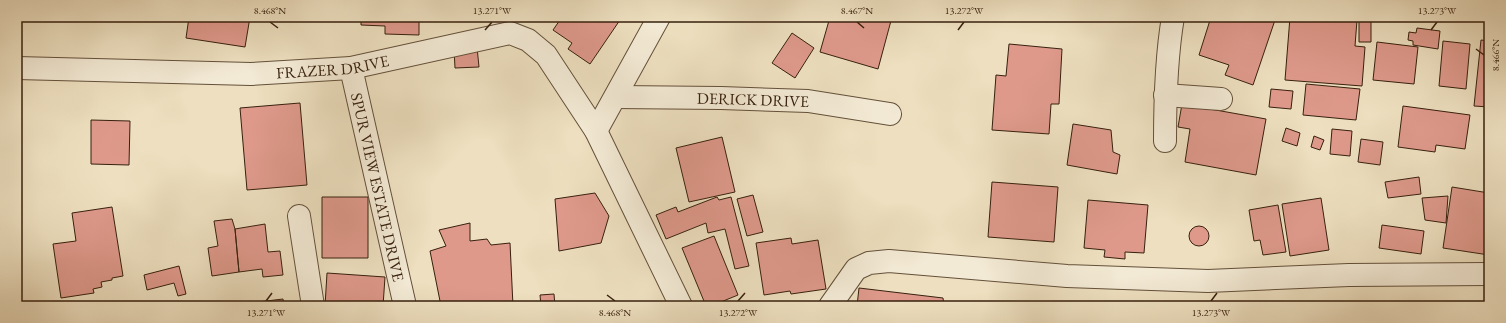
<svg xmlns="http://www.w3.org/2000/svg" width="1506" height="323" font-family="'EB Garamond',serif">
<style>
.building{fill:#de998b;stroke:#37200e}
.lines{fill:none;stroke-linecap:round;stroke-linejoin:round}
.minor-casing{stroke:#64503a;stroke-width:24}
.minor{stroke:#f3ead5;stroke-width:22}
.ticks{fill:none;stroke:#37200e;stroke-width:1.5}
.labels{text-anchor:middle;stroke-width:4;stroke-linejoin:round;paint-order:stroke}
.street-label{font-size:16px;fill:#37200e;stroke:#f3ead5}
.neatline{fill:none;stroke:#37200e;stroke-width:1.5}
.ticks-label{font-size:10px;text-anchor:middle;fill:#37200e}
</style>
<rect width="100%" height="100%" fill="#eddfbf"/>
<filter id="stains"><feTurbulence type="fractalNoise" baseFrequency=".005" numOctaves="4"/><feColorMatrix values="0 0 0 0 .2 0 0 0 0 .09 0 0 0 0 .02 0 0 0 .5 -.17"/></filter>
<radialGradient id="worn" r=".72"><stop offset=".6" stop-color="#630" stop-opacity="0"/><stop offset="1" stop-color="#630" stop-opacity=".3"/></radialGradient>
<path class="building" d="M 189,17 L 250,17 L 245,47 L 186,38 Z
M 361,17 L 419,17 L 419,35 L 385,34 L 385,26 L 361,25 Z
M 562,17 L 622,17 L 590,64 L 568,49 L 572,43 L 553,30 Z
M 809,17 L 819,17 L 816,21 Z
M 830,17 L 892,17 L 878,69 L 820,52 Z
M 1211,17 L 1267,17 L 1275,20 L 1253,85 L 1225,75 L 1229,65 L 1199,55 Z
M 1290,17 L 1316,17 L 1357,20 L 1355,46 L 1365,47 L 1362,86 L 1285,80 Z
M 1359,19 L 1371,19 L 1371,42 L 1359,42 Z
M 1417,28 L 1440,31 L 1438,49 L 1413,45 L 1413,41 L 1408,40 L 1409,32 L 1416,33 Z
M 792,33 L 814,48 L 795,78 L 772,63 Z
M 1481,40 L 1489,41 L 1489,107 L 1474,106 Z
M 1443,41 L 1470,44 L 1466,89 L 1439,86 Z
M 1377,42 L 1418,47 L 1414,84 L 1373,80 Z
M 1009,44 L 1062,49 L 1059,104 L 1051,104 L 1049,134 L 992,130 L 996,75 L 1006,76 Z
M 477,47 L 479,67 L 455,68 L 454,49 Z
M 1306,84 L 1360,89 L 1356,120 L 1303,115 Z
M 1271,89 L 1293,91 L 1291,109 L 1269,107 Z
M 300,103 L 307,185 L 247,190 L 240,108 Z
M 1182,104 L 1266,119 L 1256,175 L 1185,162 L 1190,129 L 1178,127 Z
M 1403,106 L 1470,115 L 1465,149 L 1436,145 L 1435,152 L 1398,147 Z
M 91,120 L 130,121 L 129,165 L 91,164 Z
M 1073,124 L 1111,130 L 1113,152 L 1120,155 L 1117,174 L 1067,165 Z
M 1286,128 L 1300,133 L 1297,146 L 1282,141 Z
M 1332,129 L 1352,131 L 1350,156 L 1330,154 Z
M 1314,136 L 1324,140 L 1320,150 L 1311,147 Z
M 722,137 L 735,192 L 689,202 L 676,148 Z
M 1361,139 L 1383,142 L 1380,165 L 1358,162 Z
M 1419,177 L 1421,194 L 1388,198 L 1385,182 Z
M 992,182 L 1058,187 L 1054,242 L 988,237 Z
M 1452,187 L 1489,193 L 1489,255 L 1443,248 Z
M 595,193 L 609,216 L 601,243 L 559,251 L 555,199 Z
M 753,195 L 763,232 L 747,236 L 737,199 Z
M 1448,196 L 1446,223 L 1425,220 L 1422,198 Z
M 322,197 L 368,197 L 368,258 L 322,258 Z
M 717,197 L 719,200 L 731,197 L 749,266 L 735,269 L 725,229 L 708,233 L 706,223 L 666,239 L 656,215 L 676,207 L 678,212 Z
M 1321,198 L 1329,250 L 1290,256 L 1282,204 Z
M 1088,200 L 1148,205 L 1144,253 L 1125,252 L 1125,259 L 1104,257 L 1105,250 L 1084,248 Z
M 1278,205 L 1286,252 L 1263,255 L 1260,240 L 1254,241 L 1249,210 Z
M 112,207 L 123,276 L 112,278 L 112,280 L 101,282 L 102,287 L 93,289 L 94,293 L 61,298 L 53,244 L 76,241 L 72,213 Z
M 232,219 L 235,229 L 239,272 L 212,276 L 208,248 L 218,246 L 214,221 Z
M 470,223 L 470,241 L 487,239 L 491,245 L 510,243 L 513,306 L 441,306 L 430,251 L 446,246 L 439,230 Z
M 265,224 L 268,252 L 280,251 L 283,275 L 263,277 L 262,269 L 239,272 L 235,229 Z
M 1382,225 L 1424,231 L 1421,254 L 1379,248 Z
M1189 236a10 10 0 1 1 20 0a10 10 0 1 1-20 0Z
M 714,236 L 738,295 L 711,306 L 706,306 L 682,248 Z
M 791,238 L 792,244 L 818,240 L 826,289 L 791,294 L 790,291 L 764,295 L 756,243 Z
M 179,266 L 186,294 L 178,296 L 174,283 L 147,290 L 144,275 Z
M 327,273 L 385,277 L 383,306 L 325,306 Z
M 859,288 L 943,298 L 944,306 L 857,306 Z
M 554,294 L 555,306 L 541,306 L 540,295 Z
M 283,299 L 284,306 L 233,306 L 233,305 Z"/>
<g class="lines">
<defs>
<g id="minor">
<path id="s1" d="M 17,68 L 251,74 L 351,68 L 510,33 L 528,40 L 546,55 L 596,131 L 681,306"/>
<path id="s2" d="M 351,68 L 405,306"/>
<path d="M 1165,95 L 1221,99"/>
<path id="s3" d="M 616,97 L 721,98 L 808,101 L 890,114"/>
<path d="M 596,131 L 659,17"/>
<path d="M 1165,141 C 1165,100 1166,58 1173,17"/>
<path d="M 299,216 L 313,306"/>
<path d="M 830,306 L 856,269 L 869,263 L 889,261 L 1067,276 L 1208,281 L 1349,275 L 1489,274"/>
</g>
</defs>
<use href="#minor" class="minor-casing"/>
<use href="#minor" class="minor"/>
</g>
<path class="ticks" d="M 270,22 L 278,28M 857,22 L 864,28M 485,30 L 492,22M 958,30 L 964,22M 1431,30 L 1437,22M 1476,49 L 1484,55M 607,295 L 615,301M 266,301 L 272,293M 738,301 L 745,293M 1211,301 L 1217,293"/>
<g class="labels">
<g class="street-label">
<text dy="6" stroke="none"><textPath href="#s1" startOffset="316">FRAZER DRIVE</textPath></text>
<text dy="6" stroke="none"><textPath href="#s3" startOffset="137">DERICK DRIVE</textPath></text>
<text dy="6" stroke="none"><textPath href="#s2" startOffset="122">SPUR VIEW ESTATE DRIVE</textPath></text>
</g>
</g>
<rect width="1506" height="323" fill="none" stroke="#eddfbf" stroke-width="44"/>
<rect x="22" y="22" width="1462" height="279" class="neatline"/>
<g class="ticks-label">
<text x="270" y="14">8.468°N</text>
<text x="492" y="14">13.271°W</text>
<text x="857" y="14">8.467°N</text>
<text x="964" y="14">13.272°W</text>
<text x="1437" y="14">13.273°W</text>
<text transform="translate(1495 55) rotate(-90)" y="4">8.466°N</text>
<text x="266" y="316">13.271°W</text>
<text x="615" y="316">8.468°N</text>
<text x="738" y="316">13.272°W</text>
<text x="1211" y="316">13.273°W</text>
</g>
<rect width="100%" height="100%" filter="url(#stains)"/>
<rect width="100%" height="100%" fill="url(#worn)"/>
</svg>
